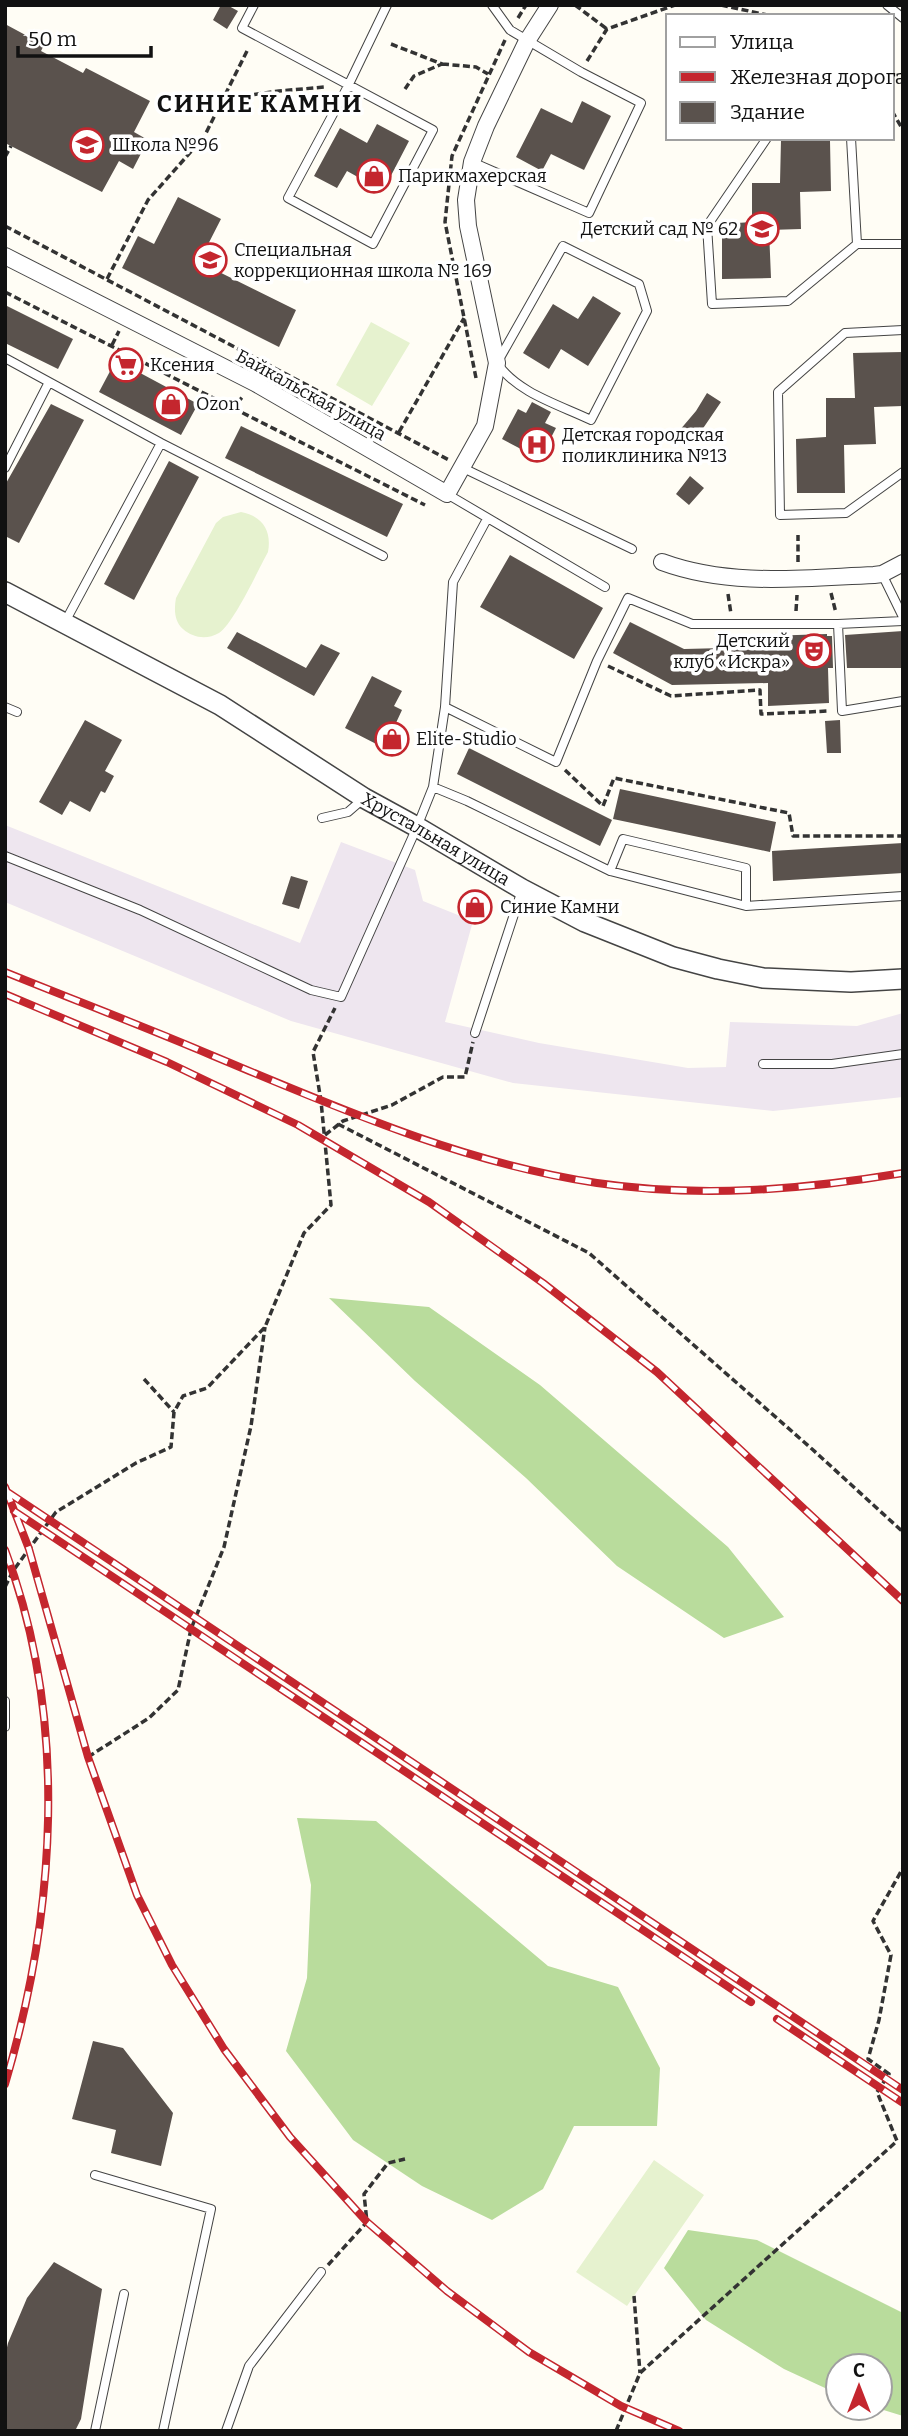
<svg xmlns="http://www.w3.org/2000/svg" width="908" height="2436" font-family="Bitter,serif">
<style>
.industrial{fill:#eee6ef}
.forest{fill:#b9dc9c}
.pitch{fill:#e6f2cf}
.building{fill:#5a524d}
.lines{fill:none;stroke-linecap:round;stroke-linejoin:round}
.service-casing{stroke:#444;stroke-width:10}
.minor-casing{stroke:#444;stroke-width:18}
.tertiary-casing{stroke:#444;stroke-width:22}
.path{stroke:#333;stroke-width:3.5;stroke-dasharray:7 3.5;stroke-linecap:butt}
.service{stroke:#fff;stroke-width:8}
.minor{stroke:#fff;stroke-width:16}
.tertiary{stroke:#fff;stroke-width:19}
.rail-casing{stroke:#c4262e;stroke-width:8}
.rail{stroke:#fff;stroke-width:5;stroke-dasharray:16;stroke-linecap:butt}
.labels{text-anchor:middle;stroke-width:7;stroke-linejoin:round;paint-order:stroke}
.poi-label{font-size:18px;fill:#111;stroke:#fff;text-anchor:start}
.street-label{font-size:18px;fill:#111;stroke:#fff}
.district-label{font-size:24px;font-weight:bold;letter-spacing:2px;fill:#111;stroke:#fff}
</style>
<rect width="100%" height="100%" fill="#fffdf5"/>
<path class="industrial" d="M 5,825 L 300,943 L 341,842 L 415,870 L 423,901 L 473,921 L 445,1022 L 539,1043 L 688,1068 L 726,1067 L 730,1022 L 857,1026 L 903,1013 L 903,1097 L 773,1111 L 513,1083 L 291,1021 L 5,902 Z"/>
<path class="forest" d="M 329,1298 L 429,1307 L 540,1385 L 728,1547 L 784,1617 L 724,1638 L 617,1566 L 526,1478 L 415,1381 Z
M 297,1818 L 376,1821 L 548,1966 L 618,1987 L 660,2068 L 657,2126 L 574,2126 L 543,2189 L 492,2220 L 422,2186 L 353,2140 L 286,2051 L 307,1978 L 311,1885 Z
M 688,2230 L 757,2240 L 903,2313 L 903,2416 L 877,2408 L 880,2408 L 880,2366 L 838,2366 L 838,2394 L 784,2369 L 706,2320 L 664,2268 Z"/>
<path class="pitch" d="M 371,322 L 410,343 L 372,406 L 336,385 Z
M 241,512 C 262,516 272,530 268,552 C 258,570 234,623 219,633 C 207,640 193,638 183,629 C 174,621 174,609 176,598 L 216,523 L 223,517 Z
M 654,2160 L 704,2195 L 627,2306 L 576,2272 Z"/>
<path class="building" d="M 221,5 L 227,5 L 238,11 L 227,29 L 213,20 Z
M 5,24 L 44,45 L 41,51 L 83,73 L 86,68 L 150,101 L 134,132 L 148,140 L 133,169 L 119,161 L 102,192 L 5,143 Z
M 582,101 L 611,116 L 584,170 L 551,154 L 542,171 L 516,157 L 541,108 L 572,123 Z
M 377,124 L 409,141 L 383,191 L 347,171 L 337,188 L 314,176 L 340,128 L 367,143 Z
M 781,140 L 830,141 L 831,191 L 800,192 L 801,229 L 769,230 L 771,278 L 722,279 L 722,224 L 752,222 L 752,183 L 780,183 Z
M 178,197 L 221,219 L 199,262 L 296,310 L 279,347 L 122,268 L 138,236 L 154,244 Z
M 593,296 L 621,313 L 588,366 L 561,349 L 549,369 L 523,353 L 553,304 L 578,319 Z
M 5,305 L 73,339 L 58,369 L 5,343 Z
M 903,352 L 903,406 L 874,407 L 876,444 L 844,445 L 845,493 L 797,493 L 796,439 L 826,437 L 826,398 L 855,398 L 853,353 Z
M 116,360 L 198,404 L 181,435 L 99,392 Z
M 707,393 L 721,402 L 693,443 L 679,431 L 696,411 Z
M 532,402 L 551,412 L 545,423 L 556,428 L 540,459 L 502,439 L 518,409 L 526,413 Z
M 51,404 L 84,420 L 19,543 L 5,536 L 5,485 Z
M 241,426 L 403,504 L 387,537 L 225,458 Z
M 169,461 L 199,477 L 134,600 L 104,584 Z
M 690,476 L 704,488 L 689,505 L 676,494 Z
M 510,555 L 603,608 L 574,659 L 480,607 Z
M 630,622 L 684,649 L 767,647 L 767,636 L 827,634 L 827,636 L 832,636 L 833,668 L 828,668 L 829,703 L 768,706 L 768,683 L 672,685 L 613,653 Z
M 903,631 L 903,668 L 847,668 L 845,635 Z
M 237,632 L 306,668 L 321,644 L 340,653 L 314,696 L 227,648 Z
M 372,676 L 402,691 L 394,706 L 402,710 L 395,725 L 403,730 L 390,751 L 345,728 Z
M 85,720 L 122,740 L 105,771 L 114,776 L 105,793 L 101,791 L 90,812 L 70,801 L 62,815 L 39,802 Z
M 840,720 L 841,753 L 827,753 L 825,721 Z
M 469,748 L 612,820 L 600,846 L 457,774 Z
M 620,789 L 776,822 L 770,852 L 613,819 Z
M 903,843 L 903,873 L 773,881 L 772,851 Z
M 291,876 L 308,881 L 299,909 L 282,904 Z
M 93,2041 L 123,2048 L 173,2113 L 161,2166 L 111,2153 L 116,2130 L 72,2119 Z
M 54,2262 L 102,2289 L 81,2419 L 75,2431 L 5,2431 L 5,2356 L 8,2343 L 27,2298 Z"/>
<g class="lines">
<defs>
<path id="service" d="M 254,5 L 242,28 L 433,130 L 373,244 L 288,198 L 348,86 L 387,5
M 887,5 L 903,18
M 767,138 L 707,226 L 712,304 L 788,301 L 857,244 L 903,244
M 851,138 L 857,244
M 472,162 L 589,213 L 641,103 L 581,72 L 510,30 L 492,5
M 563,246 L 639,284 L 647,311 L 591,420 C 560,405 517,393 497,363 Z
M 903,330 L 845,333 L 778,392 L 780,515 L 846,513 L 903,472
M 5,358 L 161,443 L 383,556
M 5,468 L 49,382
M 463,468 L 632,549
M 447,494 L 605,587
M 882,574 L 903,617
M 65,622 L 161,443
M 838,624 L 842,711 L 903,701
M 5,707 L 17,712
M 445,707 L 453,582 L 487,519
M 433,787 L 467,801 L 610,871 L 746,906 L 903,896
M 322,818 L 348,812 L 363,799
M 5,856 L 140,910 L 311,990 L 341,997 L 417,827 L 433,787 L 445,707 L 556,762 L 597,661 L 628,598 L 692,624 L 838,624 L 903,621
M 610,871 L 623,839 L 746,868 L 746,906
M 475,1033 L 522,890
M 763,1064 L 832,1064 L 903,1054
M 5,1701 L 5,1727
M 95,2175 L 211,2209 L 163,2431
M 95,2431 L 124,2294
M 226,2431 L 249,2366 L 321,2272"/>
<path id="minor" d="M 5,256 L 255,383 L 447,494 L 485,426 L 497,363 L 468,226 L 466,200 L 472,162 L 486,126 L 527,41 L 550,5
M 662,562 C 730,587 802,578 874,575 L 882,574 L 903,563"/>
<g id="tertiary">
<path id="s1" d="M 5,592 L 220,705 L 364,798 L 417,827 L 522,889 L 585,922 L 673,957 L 718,969 L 763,978 L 851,982 L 903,979"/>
</g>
</defs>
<use href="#service" class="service-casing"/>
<use href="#minor" class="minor-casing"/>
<use href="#tertiary" class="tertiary-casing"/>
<path class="path" d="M 575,5 L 607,29
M 721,5 L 772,16
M 518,18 L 526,5
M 391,44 L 442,64 L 414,76 L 405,89
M 587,61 L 607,29 L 675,5
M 442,64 L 476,67 L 488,74
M 223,99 L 279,91 L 325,87
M 892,111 L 903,130
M 5,157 L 11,146
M 5,226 L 449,460
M 107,279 L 148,200 L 204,137 L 248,49
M 5,292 L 233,408 L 244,395
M 112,345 L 119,331
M 476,378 L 445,222 L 452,156 L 505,40
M 233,408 L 425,505
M 399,432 L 464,318
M 798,562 L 798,535
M 831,593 L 836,613
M 728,594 L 731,614
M 796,611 L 797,595
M 608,666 L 671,696 L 760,690 L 761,714 L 829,711
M 565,770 L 603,806 L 614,778 L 789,813 L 793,836 L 903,836
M 338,1124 L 589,1253 L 812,1449 L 903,1532
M 325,1135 L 343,1121 L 392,1105 L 443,1077 L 465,1077 L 473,1042
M 144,1379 L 174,1412
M 5,1587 L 13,1571 L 56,1512 L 136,1463 L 171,1447 L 174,1412 L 183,1396 L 207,1388 L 265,1327 L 304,1233 L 331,1205 L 321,1101 L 313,1052 L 335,1008
M 88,1757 L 149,1718 L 178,1690 L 191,1629 L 224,1547 L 251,1426 L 265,1327
M 328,2265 L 367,2222 L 364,2194 L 388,2163 L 405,2159
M 634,2296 L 640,2373
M 616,2431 L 640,2373 L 897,2141 L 877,2092 L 889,2074 L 868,2059 L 879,2020 L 891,1955 L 873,1921 L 903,1868"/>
<use href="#service" class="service"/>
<use href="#minor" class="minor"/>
<use href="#tertiary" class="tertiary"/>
<defs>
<path id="rail" d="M 5,972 C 74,1000 143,1026 211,1055 C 336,1107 462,1163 597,1183 C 699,1198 802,1190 903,1173
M 5,994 L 167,1062 L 298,1125 L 429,1202 L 543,1283 L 657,1372 L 903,1601
M 5,1487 L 29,1549 L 88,1757 L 137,1895 L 172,1965 L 224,2049 L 290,2137 L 367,2222 L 447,2291 L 529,2352 L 621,2406 L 679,2431
M 6,1491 L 903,2090
M 14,1511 L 751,2002
M 5,1550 C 69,1719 56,1913 5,2084
M 777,2019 L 903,2103"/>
</defs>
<use href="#rail" class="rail-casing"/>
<use href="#rail" class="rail"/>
</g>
<defs>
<symbol id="school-ring" viewBox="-11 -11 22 22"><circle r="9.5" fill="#fff" stroke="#c4262e" stroke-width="1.5"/><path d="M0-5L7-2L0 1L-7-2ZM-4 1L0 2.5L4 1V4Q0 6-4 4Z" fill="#c4262e"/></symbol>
<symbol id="shop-ring" viewBox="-11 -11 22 22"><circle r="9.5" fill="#fff" stroke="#c4262e" stroke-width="1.5"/><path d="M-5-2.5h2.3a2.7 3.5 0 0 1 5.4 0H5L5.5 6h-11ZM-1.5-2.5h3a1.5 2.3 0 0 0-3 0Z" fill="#c4262e"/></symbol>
<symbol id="supermarket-ring" viewBox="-11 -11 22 22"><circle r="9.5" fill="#fff" stroke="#c4262e" stroke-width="1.5"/><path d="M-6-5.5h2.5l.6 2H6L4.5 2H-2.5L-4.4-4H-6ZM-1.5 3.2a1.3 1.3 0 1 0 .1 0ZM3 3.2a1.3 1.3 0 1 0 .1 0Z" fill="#c4262e"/></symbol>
<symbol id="hospital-ring" viewBox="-11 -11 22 22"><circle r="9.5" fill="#fff" stroke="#c4262e" stroke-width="1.5"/><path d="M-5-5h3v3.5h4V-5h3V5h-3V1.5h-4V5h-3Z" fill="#c4262e"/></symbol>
<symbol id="theatre-ring" viewBox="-11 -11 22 22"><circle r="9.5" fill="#fff" stroke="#c4262e" stroke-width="1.5"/><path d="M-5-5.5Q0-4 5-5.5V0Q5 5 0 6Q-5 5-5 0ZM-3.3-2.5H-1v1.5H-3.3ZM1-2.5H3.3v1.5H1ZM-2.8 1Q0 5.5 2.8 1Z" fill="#c4262e"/></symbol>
</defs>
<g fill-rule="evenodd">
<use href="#school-ring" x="68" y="126" width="38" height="38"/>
<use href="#shop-ring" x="355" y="157" width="38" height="38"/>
<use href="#school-ring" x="743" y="210" width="38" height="38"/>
<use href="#school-ring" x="191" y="241" width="38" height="38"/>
<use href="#supermarket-ring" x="107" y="346" width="38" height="38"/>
<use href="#shop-ring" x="152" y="385" width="38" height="38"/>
<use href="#hospital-ring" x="518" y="426" width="38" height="38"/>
<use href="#theatre-ring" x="795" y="632" width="38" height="38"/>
<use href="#shop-ring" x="373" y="720" width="38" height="38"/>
<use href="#shop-ring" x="456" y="888" width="38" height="38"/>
</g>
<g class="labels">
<g class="poi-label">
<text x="112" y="151">Школа №96</text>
<text x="398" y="182">Парикмахерская</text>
<text x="738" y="235" text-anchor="end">Детский сад № 62</text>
<text x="234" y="256">Специальная<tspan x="234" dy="21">коррекционная школа № 169</tspan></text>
<text x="150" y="371">Ксения</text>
<text x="196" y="410">Ozon</text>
<text x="562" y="441">Детская городская<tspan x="562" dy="21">поликлиника №13</tspan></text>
<text x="790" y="647" text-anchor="end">Детский<tspan x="790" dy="21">клуб «Искра»</tspan></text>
<text x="416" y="745">Elite-Studio</text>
<text x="500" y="913">Синие Камни</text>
</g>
<g class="street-label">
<text transform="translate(311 395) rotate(29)" y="6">Байкальская улица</text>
<text dy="6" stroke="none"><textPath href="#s1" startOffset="497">Хрустальная улица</textPath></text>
</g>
<g class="district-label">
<text x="260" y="112">СИНИЕ КАМНИ</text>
</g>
</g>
<rect width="908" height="2436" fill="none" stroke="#111111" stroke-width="14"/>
<rect x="666" y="14" width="228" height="126" fill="#ffffff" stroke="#a0a0a0" stroke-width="2"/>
<rect x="680" y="37" width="35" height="10" fill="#ffffff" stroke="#a0a0a0" stroke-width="2"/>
<text x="730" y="49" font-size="21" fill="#111111">Улица</text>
<rect x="680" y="72" width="35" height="10" fill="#c4262e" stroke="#a0a0a0" stroke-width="2"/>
<text x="730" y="84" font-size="21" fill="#111111">Железная дорога</text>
<rect x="680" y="102" width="35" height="21" fill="#5a524d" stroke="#a0a0a0" stroke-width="2"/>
<text x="730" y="119" font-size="21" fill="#111111">Здание</text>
<g transform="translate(859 2387)"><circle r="33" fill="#ffffff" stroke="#a0a0a0" stroke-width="2"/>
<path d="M0-5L12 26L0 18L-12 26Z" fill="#c4262e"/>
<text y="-10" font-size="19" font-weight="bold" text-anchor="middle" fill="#111111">С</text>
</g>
<path d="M18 46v10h133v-10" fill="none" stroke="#111111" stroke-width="3.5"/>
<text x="28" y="46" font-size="21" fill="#111111" stroke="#ffffff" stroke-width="5" paint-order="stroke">50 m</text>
</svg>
